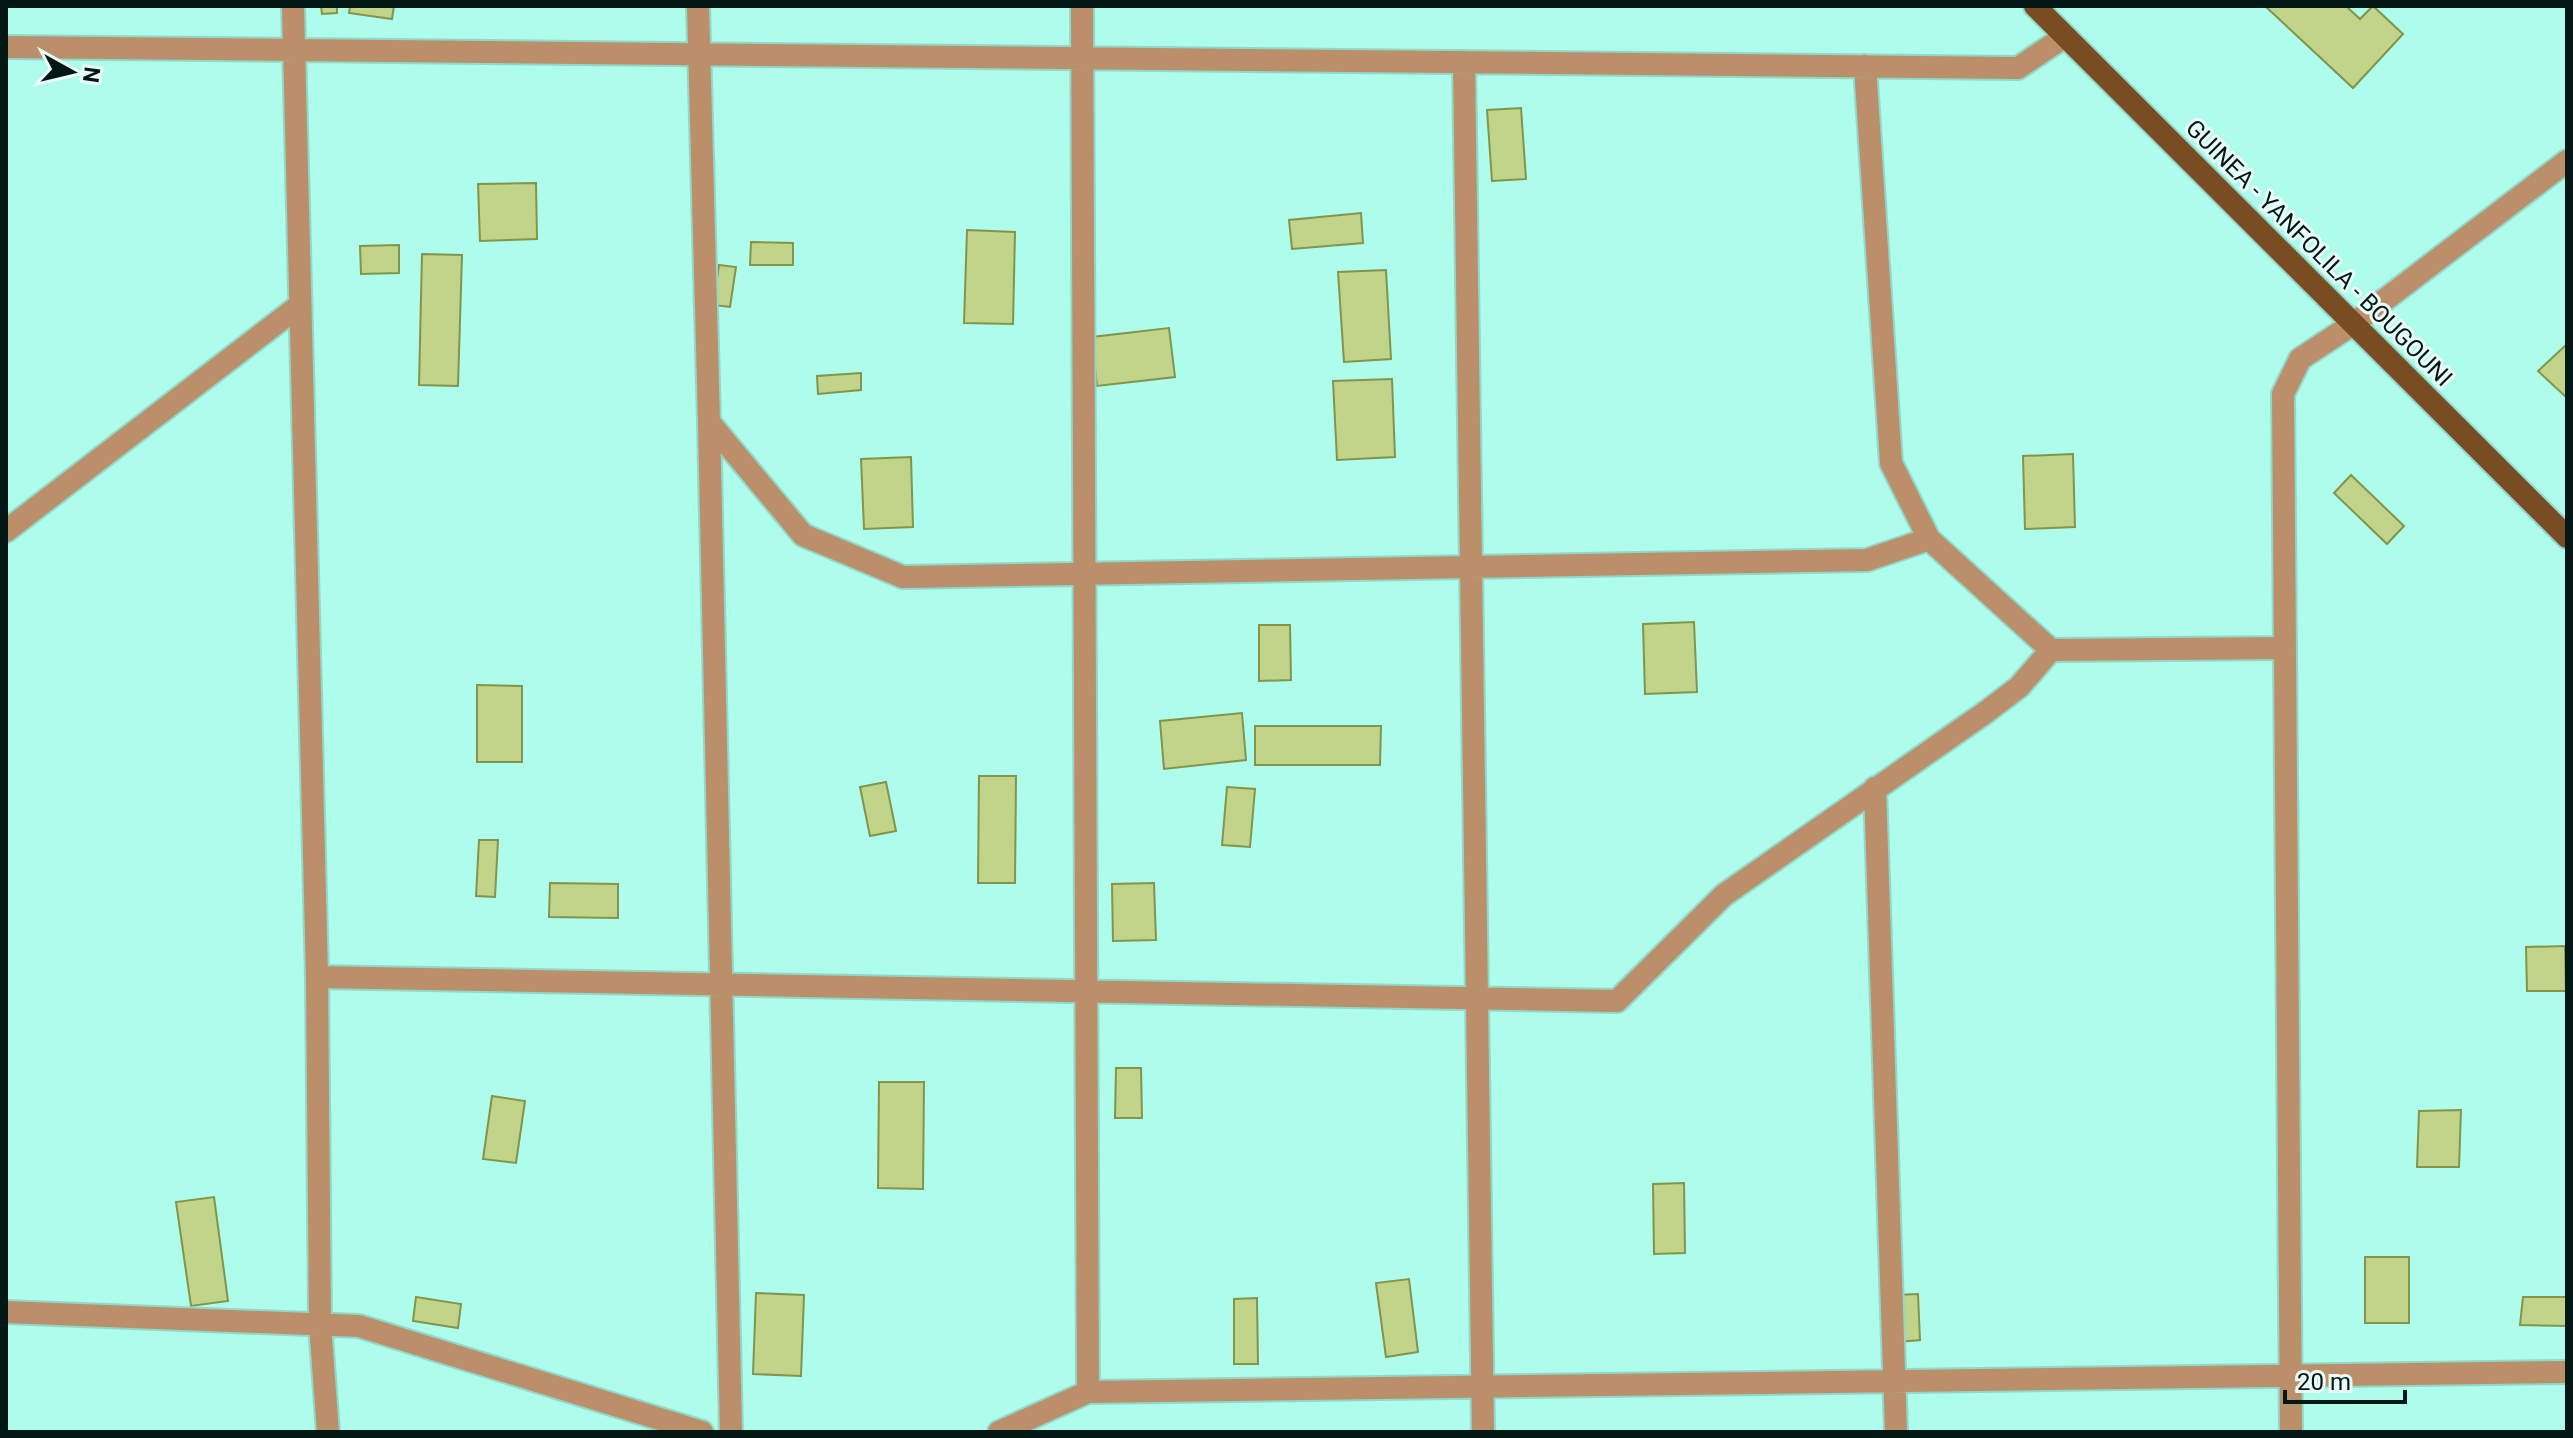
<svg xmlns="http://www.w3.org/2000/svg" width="2573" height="1438" font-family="Roboto,sans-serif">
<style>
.building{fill:#c1d489;stroke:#83944b;stroke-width:2}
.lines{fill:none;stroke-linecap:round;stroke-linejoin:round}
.minor-casing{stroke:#92d8c9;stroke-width:26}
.primary-casing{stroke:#92d8c9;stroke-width:26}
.minor{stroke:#bc8f6b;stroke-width:22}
.primary{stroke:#7a4c23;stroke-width:22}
.labels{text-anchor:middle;stroke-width:6;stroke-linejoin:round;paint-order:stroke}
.street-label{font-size:24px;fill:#031814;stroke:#e9fcf7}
</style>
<rect width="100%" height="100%" fill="#adfcec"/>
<path class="building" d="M 321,6 L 337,6 L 337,13 L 322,14 Z
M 350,6 L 394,6 L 392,19 L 349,13 Z
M 2265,6 L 2346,6 L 2360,19 L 2373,6 L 2403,34 L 2353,88 Z
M 1521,108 L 1526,179 L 1492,181 L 1487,110 Z
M 536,183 L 537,239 L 480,241 L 478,184 Z
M 1361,213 L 1363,243 L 1292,249 L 1289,220 Z
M 967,230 L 1015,232 L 1013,324 L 964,323 Z
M 751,242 L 793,243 L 793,265 L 750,265 Z
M 399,245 L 399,273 L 361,274 L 360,246 Z
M 422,254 L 462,255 L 458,386 L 419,385 Z
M 719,265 L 736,267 L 730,307 L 713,305 Z
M 1386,270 L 1391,359 L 1344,362 L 1338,272 Z
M 1169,328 L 1175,377 L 1097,386 L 1092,337 Z
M 2567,344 L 2567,398 L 2538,371 Z
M 861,373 L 861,390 L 818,394 L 817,376 Z
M 1392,379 L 1395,457 L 1337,460 L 1333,381 Z
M 2073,454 L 2075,527 L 2025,529 L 2023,456 Z
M 911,457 L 913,527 L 864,529 L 861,459 Z
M 2351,475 L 2404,526 L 2387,544 L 2334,493 Z
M 1694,622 L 1697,692 L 1645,694 L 1643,624 Z
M 1259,625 L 1290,625 L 1291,680 L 1259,681 Z
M 477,685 L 522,686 L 522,762 L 477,762 Z
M 1242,713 L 1246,760 L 1164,769 L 1160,721 Z
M 1255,726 L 1381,726 L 1380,765 L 1255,765 Z
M 979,776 L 1016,776 L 1015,883 L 978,883 Z
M 886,782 L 896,831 L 870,836 L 860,787 Z
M 1227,787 L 1255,789 L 1250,847 L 1222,845 Z
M 479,840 L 498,840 L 495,897 L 476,896 Z
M 550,883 L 618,884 L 618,918 L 549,917 Z
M 1154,883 L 1156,940 L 1113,941 L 1112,884 Z
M 2565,946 L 2566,991 L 2527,991 L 2526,947 Z
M 1116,1068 L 1141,1068 L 1142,1118 L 1115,1118 Z
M 879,1082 L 924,1082 L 923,1189 L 878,1188 Z
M 492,1096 L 525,1101 L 516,1163 L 483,1159 Z
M 2461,1110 L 2459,1167 L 2417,1167 L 2419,1111 Z
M 1684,1183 L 1685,1253 L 1654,1254 L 1653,1184 Z
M 214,1197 L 228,1301 L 191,1306 L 176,1202 Z
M 2365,1257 L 2409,1257 L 2409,1323 L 2365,1323 Z
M 1409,1279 L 1418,1352 L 1386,1357 L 1376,1283 Z
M 756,1293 L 804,1295 L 801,1376 L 753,1374 Z
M 1918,1294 L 1920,1340 L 1898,1342 L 1896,1295 Z
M 416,1297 L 461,1304 L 458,1328 L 413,1321 Z
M 2523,1297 L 2567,1297 L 2567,1326 L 2520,1325 Z
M 1257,1298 L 1258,1364 L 1234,1364 L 1234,1299 Z"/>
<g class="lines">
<defs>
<path id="minor" d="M 293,6 L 317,977 L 320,1324 L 328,1432
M 698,6 L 709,422 L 803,535 L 903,577 L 1867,560 L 1929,539
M 1082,6 L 1088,1392
M 6,47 L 2018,68 L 2064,37
M 1464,62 L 1483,1432
M 1865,66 L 1891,463 L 1929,539 L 2051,650
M 709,422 L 731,1432
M 6,531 L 300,305
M 1875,788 L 1896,1432
M 317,977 L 1617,1001 L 1724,895 L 1986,712 L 2019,687 L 2051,650 L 2285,648
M 6,1312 L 359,1326 L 702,1432
M 999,1432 L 1088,1392 L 2567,1372
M 2291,1432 L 2283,394 L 2300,359 L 2353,324 L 2567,161"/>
<path id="primary" d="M 2035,6 L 2567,537"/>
</defs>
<use href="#minor" class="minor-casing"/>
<use href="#primary" class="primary-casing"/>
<use href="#minor" class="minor"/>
<use href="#primary" class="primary"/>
</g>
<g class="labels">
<g class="street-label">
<text transform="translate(2319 253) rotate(45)" y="8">GUINEA - YANFOLILA - BOUGOUNI</text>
</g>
</g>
<rect width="2573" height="1438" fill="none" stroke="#031814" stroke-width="16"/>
<g transform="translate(72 72) rotate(98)" stroke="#e9fcf7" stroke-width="6" paint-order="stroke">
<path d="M0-6L14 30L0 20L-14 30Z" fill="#031814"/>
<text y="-12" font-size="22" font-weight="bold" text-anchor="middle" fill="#031814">N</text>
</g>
<path d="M2285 1390v12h120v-12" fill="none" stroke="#031814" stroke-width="4"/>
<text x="2297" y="1390" font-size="24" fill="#031814" stroke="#e9fcf7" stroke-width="6" paint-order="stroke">20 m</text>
</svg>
